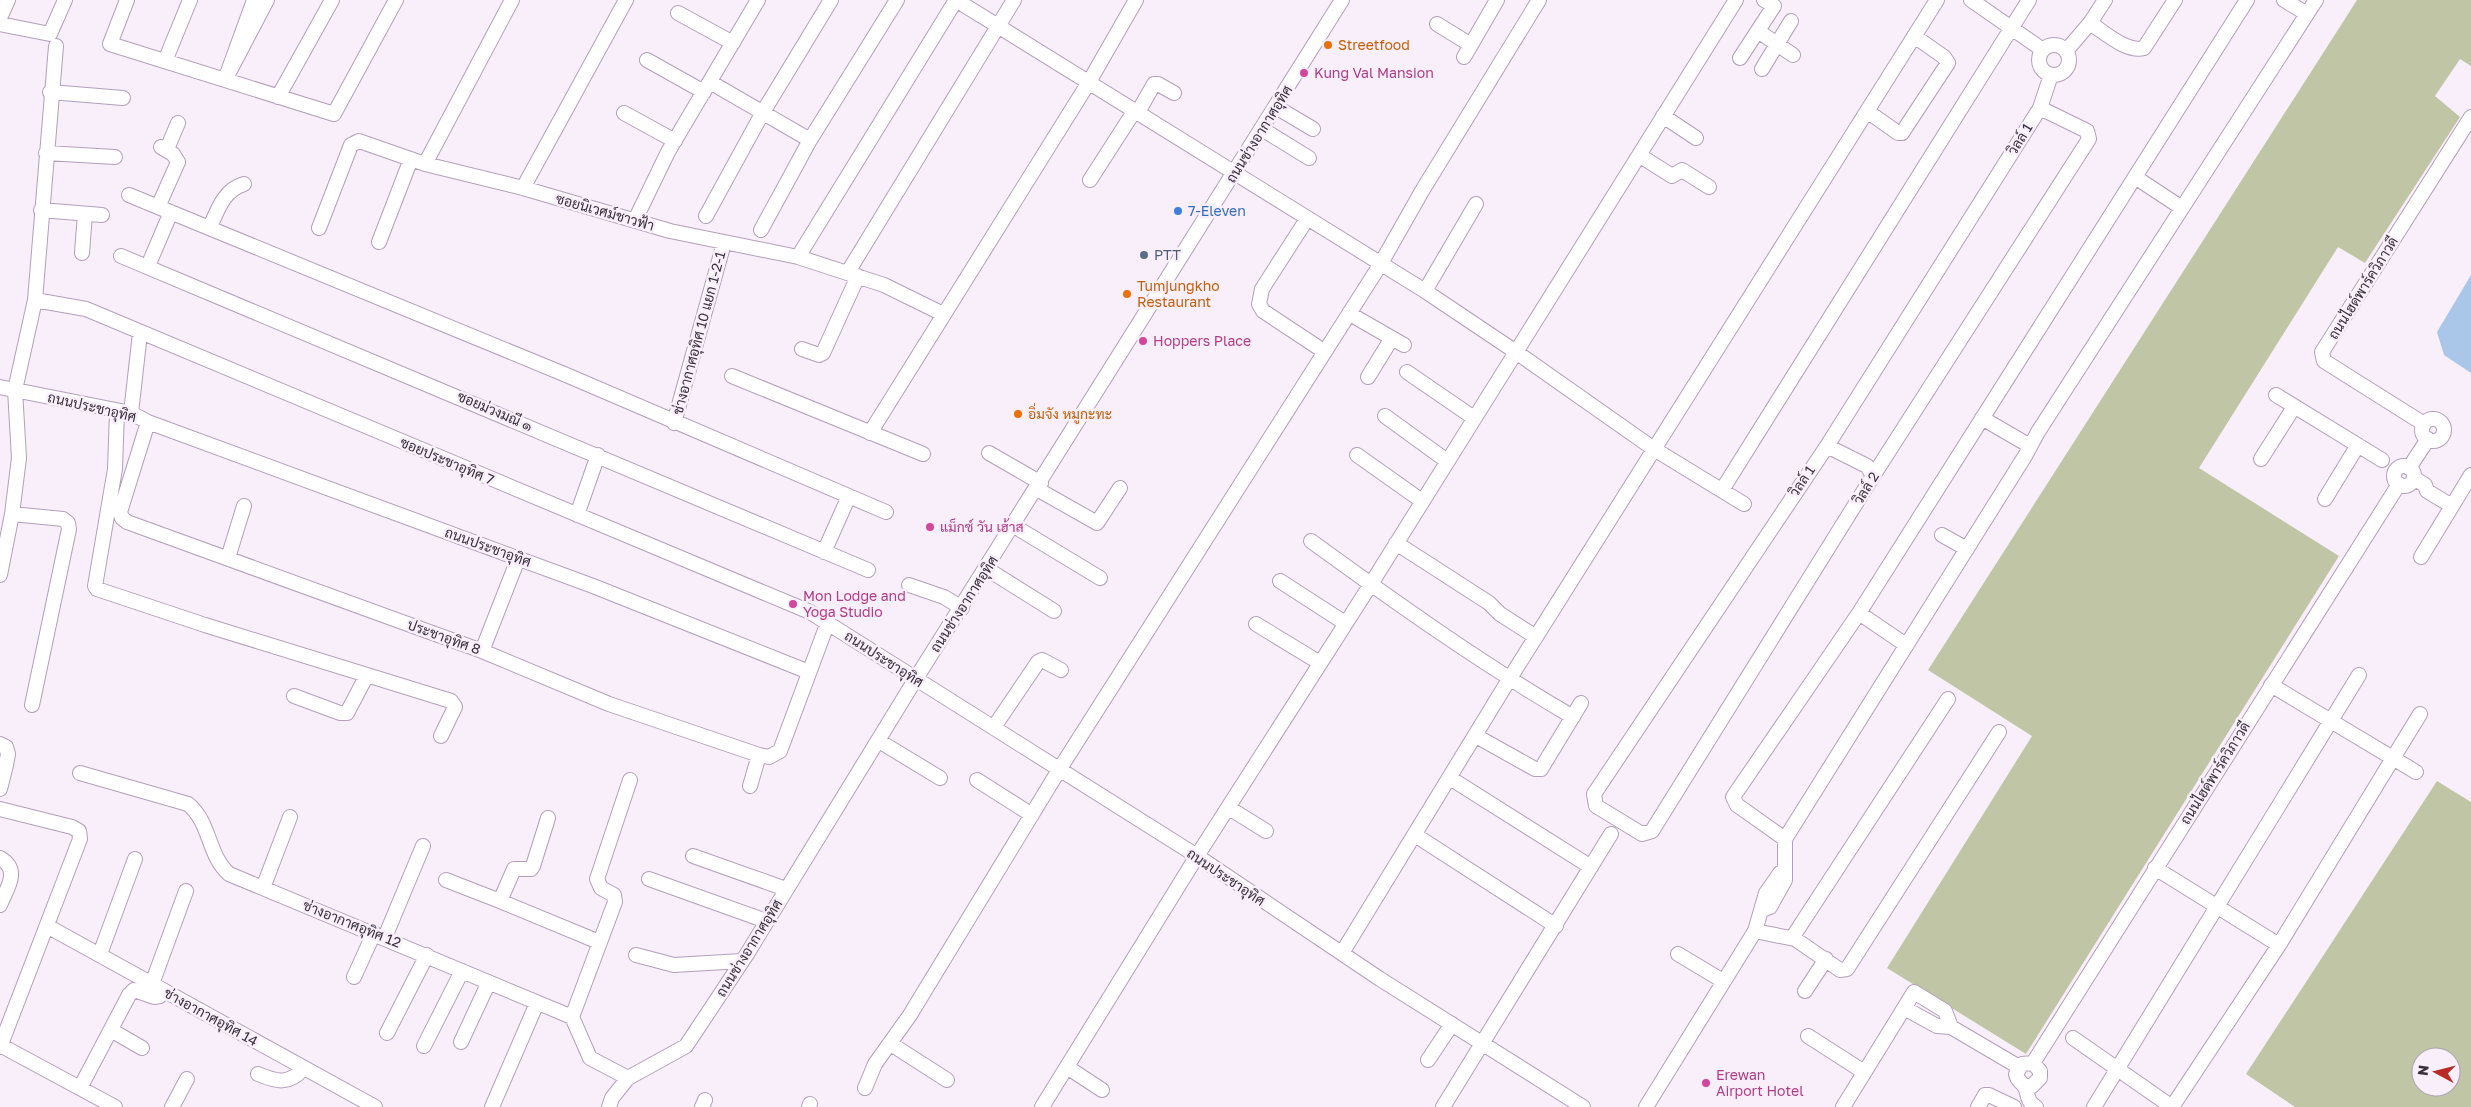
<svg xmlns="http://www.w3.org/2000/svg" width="2471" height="1107" font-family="'Golos Text',Sarabun,sans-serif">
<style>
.green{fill:#c0c6a5;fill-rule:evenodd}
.water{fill:#aac7e9}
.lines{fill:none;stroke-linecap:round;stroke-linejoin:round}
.minor-casing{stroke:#b49fbb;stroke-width:16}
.minor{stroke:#fff;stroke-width:14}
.food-dot{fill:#e8710a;stroke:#f8effb;stroke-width:2}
.hotel-dot{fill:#d1479c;stroke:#f8effb;stroke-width:2}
.shop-dot{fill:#3f7fe0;stroke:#f8effb;stroke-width:2}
.service-dot{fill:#5c6f8a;stroke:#f8effb;stroke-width:2}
.labels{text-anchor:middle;stroke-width:5;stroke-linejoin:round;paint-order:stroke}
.food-label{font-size:14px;fill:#c56008;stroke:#f8effb;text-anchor:start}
.hotel-label{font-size:14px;fill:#b23c85;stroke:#f8effb;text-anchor:start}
.street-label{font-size:14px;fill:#38303c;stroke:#f8effb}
.shop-label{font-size:14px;fill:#366cbe;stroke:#f8effb;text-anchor:start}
.service-label{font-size:14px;fill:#4e5e75;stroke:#f8effb;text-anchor:start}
</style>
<rect width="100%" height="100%" fill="#f8effb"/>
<path class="green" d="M 2357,0 L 2471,0 L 2471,66 L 2460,59 L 2435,96 L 2460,117 L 2365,263 L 2338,247 L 2199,468 L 2339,556 L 2026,1054 L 1887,968 L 2032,736 L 1928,670 Z
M 2437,781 L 2471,802 L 2471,1107 L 2295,1107 L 2246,1074 ZM 2421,1057 L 2451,1057 L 2451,1087 L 2421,1087 Z"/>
<path class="water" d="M 2471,275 L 2471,373 L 2444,355 L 2437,332 Z"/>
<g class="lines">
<defs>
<path id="minor" d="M 127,0 L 110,44 L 334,114 L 396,0
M 254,0 L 225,80 L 267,0
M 956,0 L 1425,291 L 1516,352 L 1654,449 L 1744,504
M 1971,0 L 2043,50
M 2284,0 L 2307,14
M 678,13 L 733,43
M 0,18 L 8,0
M 2090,23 C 2104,32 2127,53 2144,48 L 2175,0
M 0,24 L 50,34 L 65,0
M 1437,24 L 1471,45
M 1758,31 L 1793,55
M2039 60a15 15 0 1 1 30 0a15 15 0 1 1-30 0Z
M 2066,51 L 2090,23 L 2105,0
M 1464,57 L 1497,0
M 1740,58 L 1774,6 L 1764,0
M 647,60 L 704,92
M 165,61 L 190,0
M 1762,69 L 1791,21
M 710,82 L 810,140
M 50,92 L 123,98
M 278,97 L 332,0
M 1276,107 L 1313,129
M 2040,108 L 2087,131 L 2089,139 L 1873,476 L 1652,831 L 1642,834 L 1596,806 L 1594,794 L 1827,446 L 2040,108 L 2051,75
M 1867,111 L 1898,133 L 1902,133 L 1948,63 L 1944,57 L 1914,36
M 1138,112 L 1154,84 L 1158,84 L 1174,93
M 624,113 L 675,141
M 1663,116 L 1696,138
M 1262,129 L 1309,158
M 167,149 L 178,123
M 46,153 L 115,157
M 1639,155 L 1672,176 L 1682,170 L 1709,187
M 425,164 L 512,0
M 2135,177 L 2182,208
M 1090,180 L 1135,110
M 523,188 L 626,0
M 129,195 L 564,374 L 886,512
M 158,207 L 178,162 L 173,154 L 161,147
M 41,210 L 102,215
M 706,216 L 763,112 L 831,0
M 1307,219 L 1262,289 L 1259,304 L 1263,311 L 1325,352
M 635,220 L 668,152 L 758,0
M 210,227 C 218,209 224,190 244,184
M 319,228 L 351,145 L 359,141 L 425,164 L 523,188 L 670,231 L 798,257 L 884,285 L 943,314
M 761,230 L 810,140 L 897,0
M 379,242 L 411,159
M 82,253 L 85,214
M 121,256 L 868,570
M 798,257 L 956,0
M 148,266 L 171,212
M 848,272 L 1014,0
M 1425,291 L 1476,204
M 35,300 L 86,309 L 810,612 L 1197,856 L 1380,979 L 1583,1107
M 1350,314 L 1404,345
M 802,349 L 819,355 L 823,353 L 858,276
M 1407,372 L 1474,418
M 732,376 L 923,454
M 1368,377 L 1392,338
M 0,387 L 131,413 L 148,422 L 593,586 L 809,672
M 2276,395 L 2382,460
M 117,411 L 115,469 L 95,586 L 97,589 L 205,625 L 451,701 L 455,707 L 441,736
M 131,413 L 140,333
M 1385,416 L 1447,461
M 1982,418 L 2030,446
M2422 430a11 11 0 1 1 22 0a11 11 0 1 1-22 0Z
M 148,422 L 120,512 L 122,518 L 127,522 L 482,651 L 609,704 L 759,755 L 769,757 L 780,751 L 828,622
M 674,423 L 724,243
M 2424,424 L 2324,361 L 2322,352 L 2471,117
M 870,433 L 1089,82 L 1136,0
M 1827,446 L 1867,466 L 1873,476
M 989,453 L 1041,483
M 1357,455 L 1422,501
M 2261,459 L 2294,407
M2394 476a10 10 0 1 1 20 0a10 10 0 1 1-20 0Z
M 2409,468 L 2428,439
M 2414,478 L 2425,485 L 2427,491 L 2452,506
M 1037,489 L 1097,523 L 1120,488
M 1722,490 L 2029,0
M 2325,499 L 2358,445
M 12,514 L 63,519 L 68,523 L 69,529 L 32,705
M 577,515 L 598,455
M 1014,526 L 1100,578
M 1942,535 L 1967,549
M 1311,541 C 1395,602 1482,664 1573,717
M 1396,543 L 1489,603 L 1500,614 L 1536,637
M 824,552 L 849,496
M 2421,557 L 2471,475
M 228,558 L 244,506
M 987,569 L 1054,611
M 0,575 L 12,514 L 19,458 L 15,390 L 35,300 L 56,46
M 1280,581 L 1345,623
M 909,585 L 944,597 L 962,608
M 1859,613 L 1906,645
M 1256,624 L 1320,663
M 482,651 L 518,559
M 2271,685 L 2416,772
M 294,696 L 340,713 L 347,713 L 367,675
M 994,727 L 1038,662 L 1042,660 L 1061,670
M 1476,736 L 1535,769 L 1541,769 L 1581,703
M 879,741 L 940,778
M 0,744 L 6,747 L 8,754 L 6,765 L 0,789
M 80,773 L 188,804 C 211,823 207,854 229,874 L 572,1017 L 590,1058 L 628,1078
M 1450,778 L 1591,867
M 977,780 L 1032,815
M 750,786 L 759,755
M 1229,808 L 1266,831
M 0,809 L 72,827 L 79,831 L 80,839 L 0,1047
M 548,818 L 533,866 L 531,869 L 514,869 L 500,901 L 599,942
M 1415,835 L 1556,926
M 1785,839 L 1737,805 L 1733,797 L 1859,613 L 2247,0
M 693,856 L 786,889
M 0,858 C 21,870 7,888 0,905
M 2155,868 L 2279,945
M 649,879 L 766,921
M 446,880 L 500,901
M 263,888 L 290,817
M 1762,910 L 1770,907 L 1785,880 L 1785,839 L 2025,456 L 2038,432 L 2316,0
M 47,926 L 375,1107
M 1755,931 L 1795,939 L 1840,970 L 1847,969 L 1999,732
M 385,937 L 423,846
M 1795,939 L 1794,935 L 1948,699
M 1342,953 L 1510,678 L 1937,0
M 100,954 L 135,859
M 1678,954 L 1723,981
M 636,955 L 674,965 L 742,961
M 354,977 L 374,933
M 152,984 L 186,891
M 1805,991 L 1826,959
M 1904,1008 L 1937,1026 L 1951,1027 L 2019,1067
M 572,1017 L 615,902 L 614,895 L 601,888 L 597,879 L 630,780
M 111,1030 L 142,1048
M 387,1033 L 427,955
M 1808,1036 L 1864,1072
M 2073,1038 L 2172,1107
M 461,1042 L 488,984
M 891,1044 L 947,1080
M 0,1045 L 115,1107
M 424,1046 L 462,971
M 1428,1060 L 1452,1024
M 2033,1063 L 2399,484
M 1067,1067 L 1102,1090
M 258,1074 C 277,1082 289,1085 304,1068
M 2024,1086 L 2032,1086 L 2040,1078 L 2040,1071 L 2033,1063 L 2022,1064 L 2016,1074 C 2017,1081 2022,1082 2025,1087 C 2029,1095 2026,1101 2036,1107
M 80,1088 L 129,995 L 134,990 L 154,997 L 160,996 L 163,991
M 865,1088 L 875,1064 L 910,1015 L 1059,770 L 1380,265 L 1422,191 L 1539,0
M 172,1107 L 187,1079
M 492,1107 L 537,1003
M 609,1107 L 612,1098 L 628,1078 L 686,1046 L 747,954 L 915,680 L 1342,0
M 702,1107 L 705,1100
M 809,1107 L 810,1104
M 1042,1107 L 1197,856 L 1371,584 L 1736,0
M 1443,1107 L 1611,834
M 1646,1107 L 1755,931 L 1766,893 L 1780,873
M 1843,1107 L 1914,992 L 1945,1011 L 1951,1027
M 1978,1107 L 1985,1095 L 1989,1095 L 2014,1107
M 2094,1107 L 2359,675
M 2172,1107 L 2279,945 L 2420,714"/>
</defs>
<use href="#minor" class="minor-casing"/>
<use href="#minor" class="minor"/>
</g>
<g class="food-dot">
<circle cx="1328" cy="45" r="5"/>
<circle cx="1127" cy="294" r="5"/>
<circle cx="1018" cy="414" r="5"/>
</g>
<g class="hotel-dot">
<circle cx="1304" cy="73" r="5"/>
<circle cx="1143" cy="341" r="5"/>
<circle cx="930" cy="527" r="5"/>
<circle cx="793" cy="604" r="5"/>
<circle cx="1706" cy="1083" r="5"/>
</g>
<circle class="shop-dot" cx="1178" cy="211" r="5"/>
<circle class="service-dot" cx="1144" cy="255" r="5"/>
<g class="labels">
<g class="food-label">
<text x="1338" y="50">Streetfood</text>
<text x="1137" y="291">Tumjungkho<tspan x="1137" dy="16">Restaurant</tspan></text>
<text x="1028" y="419">อิ่มจัง หมูกะทะ</text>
</g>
<g class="hotel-label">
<text x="1314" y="78">Kung Val Mansion</text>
<text x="1153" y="346">Hoppers Place</text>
<text x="940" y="532">แม็กซ์ วัน เฮ้าส</text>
<text x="803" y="601">Mon Lodge and<tspan x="803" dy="16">Yoga Studio</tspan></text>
<text x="1716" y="1080">Erewan<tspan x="1716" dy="16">Airport Hotel</tspan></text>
</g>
<g class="street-label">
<text transform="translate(1259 134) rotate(-58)" y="5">ถนนช่างอากาศอุทิศ</text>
<text transform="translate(2020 139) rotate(-58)" y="5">วิลล์ 1</text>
<text transform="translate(605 212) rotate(16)" y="5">ซอยนิเวศม์ชาวฟ้า</text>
<text transform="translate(2363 288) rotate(-58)" y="5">ถนนไฮด์พาร์ควิภาวดี</text>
<text transform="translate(699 333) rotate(-75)" y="5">ช่างอากาศอุทิศ 10 แยก 1-2-1</text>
<text transform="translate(92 407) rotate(13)" y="5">ถนนประชาอุทิศ</text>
<text transform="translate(495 411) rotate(23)" y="5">ซอยม่วงมณี ๑</text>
<text transform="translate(447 461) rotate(23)" y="5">ซอยประชาอุทิศ 7</text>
<text transform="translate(1802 481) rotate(-56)" y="5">วิลล์ 1</text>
<text transform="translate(1866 488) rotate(-58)" y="5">วิลล์ 2</text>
<text transform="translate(488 547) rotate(20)" y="5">ถนนประชาอุทิศ</text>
<text transform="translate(964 604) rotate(-57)" y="5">ถนนช่างอากาศอุทิศ</text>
<text transform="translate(444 637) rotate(20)" y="5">ประชาอุทิศ 8</text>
<text transform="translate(884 659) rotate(33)" y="5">ถนนประชาอุทิศ</text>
<text transform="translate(2215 773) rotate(-58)" y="5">ถนนไฮด์พาร์ควิภาวดี</text>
<text transform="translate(1226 877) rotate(34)" y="5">ถนนประชาอุทิศ</text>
<text transform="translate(352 924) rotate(22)" y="5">ช่างอากาศอุทิศ 12</text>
<text transform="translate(749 948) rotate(-58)" y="5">ถนนช่างอากาศอุทิศ</text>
<text transform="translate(211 1017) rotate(29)" y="5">ช่างอากาศอุทิศ 14</text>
</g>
<g class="shop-label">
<text x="1188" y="216">7-Eleven</text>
</g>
<g class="service-label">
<text x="1154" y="260">PTT</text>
</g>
</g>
<g transform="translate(2436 1072) rotate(277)"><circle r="24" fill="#f8effb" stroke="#aba3af"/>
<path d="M0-4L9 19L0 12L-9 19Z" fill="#ba2b26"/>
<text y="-8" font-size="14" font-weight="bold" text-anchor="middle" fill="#38303c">N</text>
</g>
</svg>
